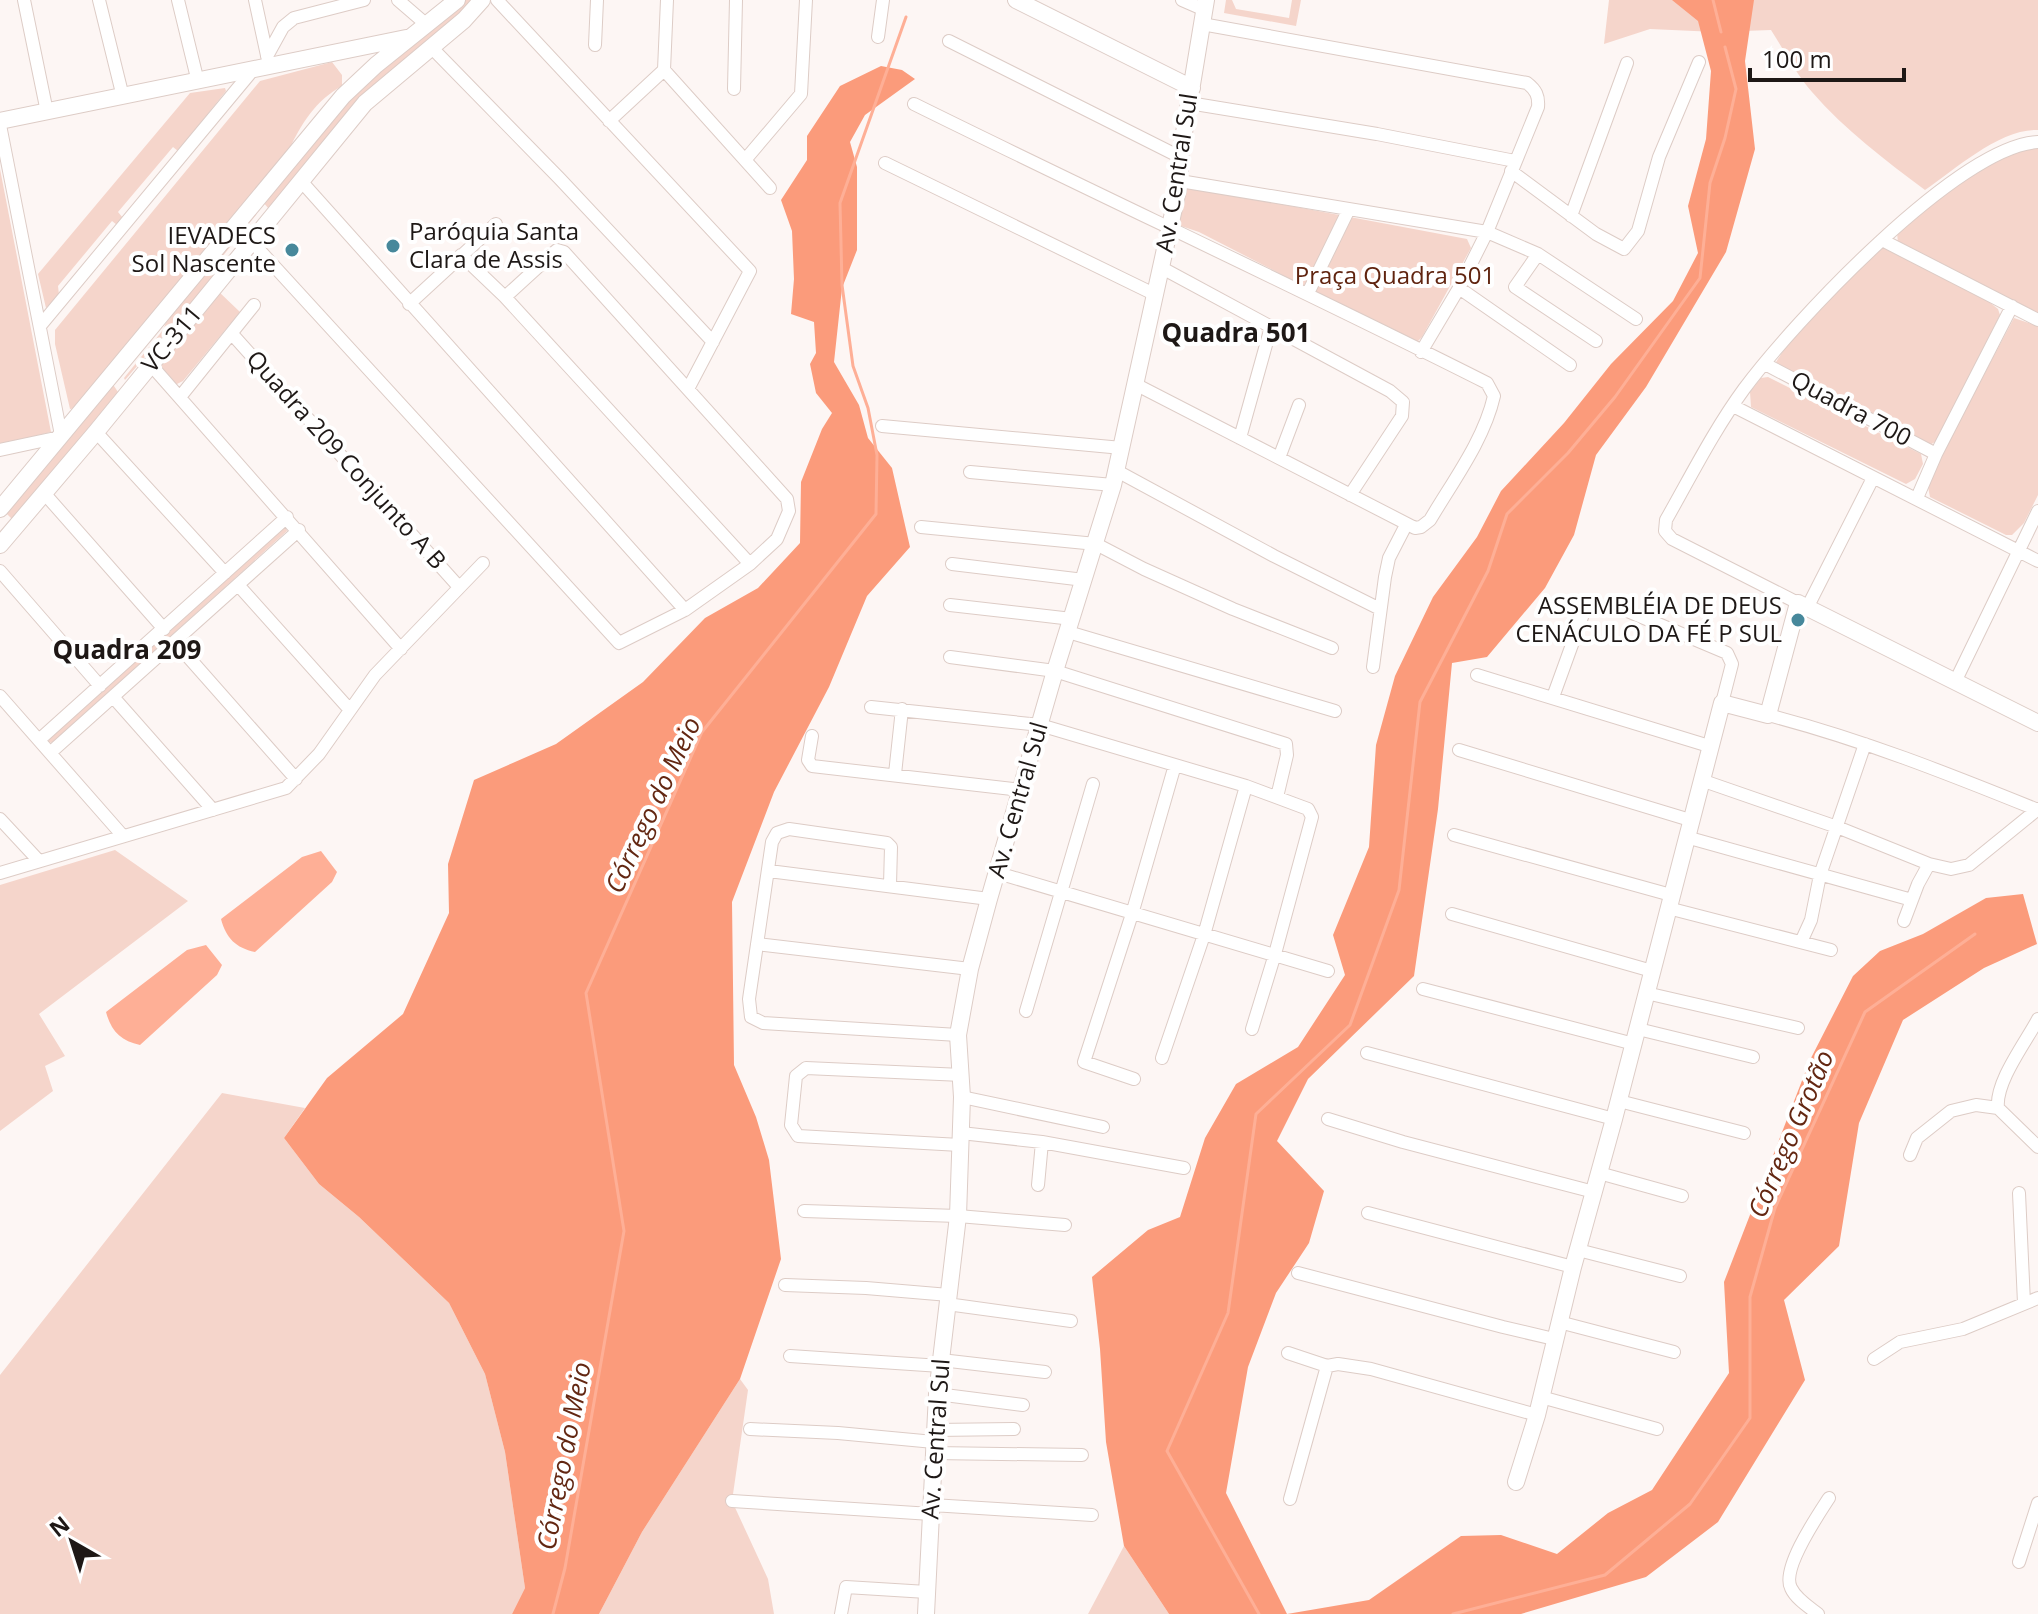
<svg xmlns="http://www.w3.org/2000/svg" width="2038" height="1614" font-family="'Open Sans',sans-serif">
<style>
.green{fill:#f5d5cb}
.forest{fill:#fb9b7b}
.water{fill:#feaf96}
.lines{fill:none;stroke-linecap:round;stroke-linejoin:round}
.stream{stroke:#feaf96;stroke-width:3}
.street-casing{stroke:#ddccc6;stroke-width:14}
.secondary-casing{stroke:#ddccc6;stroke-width:18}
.street{stroke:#fff;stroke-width:12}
.secondary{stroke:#fff;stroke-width:16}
.poi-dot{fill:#47889b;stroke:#fff;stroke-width:3}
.labels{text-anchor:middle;stroke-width:8;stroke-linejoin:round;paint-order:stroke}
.street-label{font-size:24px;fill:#1e1816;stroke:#fff}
.poi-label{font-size:24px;fill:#1e1816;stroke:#fff;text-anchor:end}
.park-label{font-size:24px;fill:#60240f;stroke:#fff}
.neighbourhood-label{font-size:26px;font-weight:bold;fill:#1e1816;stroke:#fff}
.water-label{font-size:26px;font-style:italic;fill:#632712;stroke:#fff}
</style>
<rect width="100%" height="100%" fill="#fdf6f4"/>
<path class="green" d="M 463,0 L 473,0 L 460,15 L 354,103 L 269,209 L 262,201 L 353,92 Z
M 1226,0 L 1232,0 L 1236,9 L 1289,18 L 1292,0 L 1301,0 L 1296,26 L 1224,13 Z
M 1609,0 L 2038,0 L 2038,130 C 2001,128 1954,170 1925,190 C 1885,160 1845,130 1812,92 C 1796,74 1784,50 1771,30 L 1716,32 L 1650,29 L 1604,44 Z
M 332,62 L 342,75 L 342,86 C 316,100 301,124 289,150 L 77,408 L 70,409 L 55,344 L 55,330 L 260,81 Z
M 225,88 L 226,91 L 178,151 L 173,147 L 118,212 L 123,218 L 117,225 L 112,221 L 58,286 L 59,295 L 46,308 L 38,274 L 190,93 Z
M 2038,147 L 2038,314 L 1898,244 L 1897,232 C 1938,200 1984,150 2038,147 Z
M 0,169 L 51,432 L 0,445 Z
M 1190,187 L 1467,239 L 1471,248 L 1422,337 L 1417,342 L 1411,341 L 1199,232 L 1175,224 L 1181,188 Z
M 257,212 L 256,215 L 222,257 L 213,278 L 125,380 L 124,378 L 163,330 L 170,312 Z
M 1880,249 L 1888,249 L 1988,301 L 1998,309 L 2000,315 L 1938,440 L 1930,445 L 1790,373 L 1776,362 L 1785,348 L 1872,254 Z
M 217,290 L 240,312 L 183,381 L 175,385 L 161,373 L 159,361 C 183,339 203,319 217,290 Z
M 2014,318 L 2038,326 L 2038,495 L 2024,523 L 2012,535 L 2006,535 L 1930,497 L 1927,482 Z
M 1768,377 L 1921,454 L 1923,464 L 1915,479 L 1906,484 L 1751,407 L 1750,392 L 1761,378 Z
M 112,383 L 118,392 L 13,520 L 6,513 Z
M 281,527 L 286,527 L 287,531 L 53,742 L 49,743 L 49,737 Z
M 115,850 L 188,901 L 39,1014 L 65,1056 L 45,1066 L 53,1091 L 0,1131 L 0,885 Z
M 222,1093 L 305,1108 L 284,1138 L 319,1184 L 359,1217 L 449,1303 L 485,1374 L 505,1452 L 525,1588 L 512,1614 L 0,1614 L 0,1375 Z
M 740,1379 L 748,1390 L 732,1501 L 768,1579 L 774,1614 L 599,1614 L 642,1532 Z
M 1124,1546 L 1169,1614 L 1088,1614 Z"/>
<path class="forest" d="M 1672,0 L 1754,0 L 1745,61 L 1755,149 L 1726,252 L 1646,387 L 1596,455 L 1574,535 L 1545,588 L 1487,657 L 1452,663 L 1438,809 L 1414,976 L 1308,1079 L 1277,1141 L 1324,1191 L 1309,1243 L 1276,1293 L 1248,1367 L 1226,1493 L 1287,1614 L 1369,1600 L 1461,1536 L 1501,1535 L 1557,1554 L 1608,1513 L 1652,1490 L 1729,1373 L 1724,1282 L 1810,1060 L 1853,976 L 1880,951 L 1923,934 L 1986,898 L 2023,894 L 2037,944 L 1984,968 L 1903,1020 L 1859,1123 L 1839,1246 L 1784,1300 L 1805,1380 L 1718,1522 L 1646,1577 L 1521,1614 L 1169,1614 L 1124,1546 L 1106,1442 L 1100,1349 L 1092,1277 L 1148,1230 L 1180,1217 L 1205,1138 L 1236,1084 L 1298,1047 L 1345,975 L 1333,935 L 1369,847 L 1376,745 L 1395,676 L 1433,597 L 1477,537 L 1501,491 L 1564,423 L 1611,364 L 1673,301 L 1698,253 L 1688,206 L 1706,139 L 1711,71 L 1698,21 Z
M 881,66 L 902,70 L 915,79 L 865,115 L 850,142 L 857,167 L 857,250 L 842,288 L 834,362 L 859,405 L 868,438 L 892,468 L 910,547 L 867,596 L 829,687 L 774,792 L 732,902 L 734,1065 L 756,1117 L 769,1160 L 781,1259 L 740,1379 L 642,1532 L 599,1614 L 512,1614 L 525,1588 L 505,1452 L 485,1374 L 449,1303 L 359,1217 L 319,1184 L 284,1138 L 327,1078 L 403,1014 L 449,913 L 448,864 L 474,780 L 556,744 L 643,682 L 705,618 L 758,588 L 800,543 L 801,482 L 822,429 L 832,413 L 816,393 L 810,364 L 816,353 L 814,322 L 791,314 L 794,279 L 792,231 L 781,200 L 807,160 L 807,136 L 840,86 Z"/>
<path class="water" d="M 321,851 L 337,872 L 332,882 L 255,952 C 236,948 226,938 221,919 L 302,857 Z
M 206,945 L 222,965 L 217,975 L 140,1045 C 121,1041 111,1031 106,1012 L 187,950 Z"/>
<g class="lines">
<path class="stream" d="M 1713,0 L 1721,32
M 553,1614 L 565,1568 L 624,1231 L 586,993 L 702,732 L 876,514 L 877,455 L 868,408 L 853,366 L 842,285 L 840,203 L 906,17
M 1259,1614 L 1167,1451 L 1228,1313 L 1256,1114 L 1350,1025 L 1399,890 L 1420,702 L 1488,571 L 1507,514 L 1568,453 L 1615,397 L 1700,278 L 1710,183 L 1725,138 L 1736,89 L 1725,47
M 1453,1614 L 1605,1575 L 1690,1504 L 1750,1418 L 1750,1297 L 1775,1208 L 1865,1012 L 1975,934"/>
<defs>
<path id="street" d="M 24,0 L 47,112
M 99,0 L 123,97
M 178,0 L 198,82
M 255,0 L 268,60
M 398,0 L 427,25
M 497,0 L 750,271 L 688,389
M 1182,0 L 1205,10
M 1202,24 L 1527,83 C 1536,90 1539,96 1538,107 L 1487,232 L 1459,288 L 1421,352
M 878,37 L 883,0
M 949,41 L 1180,157
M 595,45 L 597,0
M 431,47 L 560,179 L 713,342
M 267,56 L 283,27 L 294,18 L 364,0
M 664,70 L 770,188
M 734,89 L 736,0
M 1189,103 L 1377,134 L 1515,161
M 914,104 C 1104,198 1297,287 1487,383 L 1494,396 C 1484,440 1453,481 1430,520 L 1421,527 L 1415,528 L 1135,384
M 609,121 L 664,70 L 667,0
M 0,125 L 61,435
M 745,160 L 801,94 L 806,0
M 885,163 L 1156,295
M 1511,171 L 1596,234 L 1624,249 L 1638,231 L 1659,157 L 1699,62
M 301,181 L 685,610
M 1180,181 L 1487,232 L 1538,254 L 1636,319
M 1571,216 L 1627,63
M 1882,240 L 2038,320
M 252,242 L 619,643 L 685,610 L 750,564 L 777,539 L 789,511 L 787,499 L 564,252 L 557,250 L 551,255 L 505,297
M 1538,254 L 1515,287 L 1596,341
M 461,255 L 505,297 L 750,564
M 1162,268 L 1390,391 L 1403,402 L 1402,416 L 1350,495
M 1459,288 L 1570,365
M 1308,293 L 1349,209
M 409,304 L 496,224
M 40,326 L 252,71
M 232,334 L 459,587
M 1765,364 L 1936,454
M 151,365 L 401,649
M 180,397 L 254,305
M 1733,406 L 2038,561
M 882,426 L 1122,448
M 96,432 L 225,573
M 1240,438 L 1271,327
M 0,450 L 60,437
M 1279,458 L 1299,405
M 1117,471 L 1274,556 L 1380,609
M 970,472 L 1113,485
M 44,493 L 164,629
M 1917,498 L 1936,454 L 2012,306
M 921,527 L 1096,544 L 1144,569 L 1233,609 L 1332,648
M 952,564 L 1084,580
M 0,571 L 100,686
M 239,586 L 350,710
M 1798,603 L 1672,539 L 1665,531 L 1666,520 C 1691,476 1714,430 1744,389 C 1792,324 1958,146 2038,142
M 950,605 L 1072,619
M 1807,608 L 1873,478
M 1625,610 L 1727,653 L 1732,664 L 1722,703
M 1068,632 L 1335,711
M 175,642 L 296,779
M 950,657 L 1055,671 L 1286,744 L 1287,755 L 1277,797
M 1373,667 L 1385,577 L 1389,558 L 1406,525
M 1477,675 L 1709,746
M 1955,682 L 2038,511
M 0,696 L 123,836
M 1553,697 L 1586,606
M 114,698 L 213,810
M 871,707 L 1040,725 L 1246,786 L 1308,809 L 1312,817 L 1275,954 L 1252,1029
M 1768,715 C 1861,739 1949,774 2038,810
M 812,736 L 808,760 L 812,766 L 1021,790
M 39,740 L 287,517
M 1459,750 L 1690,820
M 50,753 L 299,530
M 895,774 L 902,709
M 1701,780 L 1837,827 L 1929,864 L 1951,869 L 1969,865 L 2038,809
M 0,819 L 39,861
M 1454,835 L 1671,895
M 1686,837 L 1912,900
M 769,871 L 989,899
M 0,873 L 286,788 L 319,754 L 375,675 L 483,563
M 998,873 L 1328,971
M 890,885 L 891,847 L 887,843 L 789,829 L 777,833 L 772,842 L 749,999 L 751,1017 L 763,1023 L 958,1035
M 1668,908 L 1831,950
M 1452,914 L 1652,971
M 1904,921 L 1918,884 L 1929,864
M 1801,942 L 1811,920 L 1820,875 L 1865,744
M 757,944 L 970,969
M 1423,989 L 1634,1044
M 1646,993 L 1798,1028
M 1026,1011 L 1093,784
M 1638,1029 L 1753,1057
M 1367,1053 L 1614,1119
M 1162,1058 L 1204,935 L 1246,786
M 1134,1079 L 1084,1062 L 1132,914 L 1175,765
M 962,1097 L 1103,1127
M 1619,1101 L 1744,1133
M 1998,1108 C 1995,1082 2026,1042 2038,1019
M 1328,1119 L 1403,1142 L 1594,1192
M 961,1133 L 1042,1142 L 1184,1168
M 960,1145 L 798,1136 L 791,1125 L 796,1076 L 806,1068 L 962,1075
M 1910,1155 L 1917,1138 L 1951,1111 L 1976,1105 L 1998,1108 L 2038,1147
M 1599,1173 L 1682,1196
M 1038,1185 L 1042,1142
M 2019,1193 L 2024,1303
M 804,1211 L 958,1216 L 1065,1225
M 1368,1213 L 1573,1267
M 1578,1250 L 1680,1276
M 1298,1273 L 1503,1327 L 1554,1339
M 785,1285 L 866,1288 L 949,1295
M 947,1304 L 1071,1321
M 1559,1322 L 1674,1352
M 1288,1353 L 1327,1366 L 1338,1364 L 1371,1369 L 1537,1415
M 790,1356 L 941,1366
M 1874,1359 L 1900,1342 L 1963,1329 L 2038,1298
M 941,1360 L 1045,1372
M 937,1394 L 1023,1405
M 1541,1397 L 1657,1429
M 750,1429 L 838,1433 L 934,1442
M 935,1430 L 1014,1429
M 934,1453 L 1082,1455
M 1290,1499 L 1327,1366
M 732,1501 L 931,1514
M 932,1505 L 1092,1515
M 2019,1562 L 2038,1503
M 841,1614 L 846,1587 L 927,1592
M 1818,1614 C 1809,1607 1796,1599 1791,1588 C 1781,1569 1818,1515 1829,1498"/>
<path id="secondary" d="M 1016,0 L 1192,88
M 0,121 L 406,38
M 0,509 L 343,96 L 376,65 L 457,0
M 0,545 L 96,432 L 365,103 L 464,20 L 482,0
M 1516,1482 L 1537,1415 L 1573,1267 L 1614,1119 L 1722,703 L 1768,715 L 1798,603 L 2038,723
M 926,1614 L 937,1394 L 958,1216 L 962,1097 L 958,1035 L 970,969 L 989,899 L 1055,671 L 1113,485 L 1180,181 L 1180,157 L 1206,0"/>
</defs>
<use href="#street" class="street-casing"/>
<use href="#secondary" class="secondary-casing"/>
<use href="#street" class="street"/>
<use href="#secondary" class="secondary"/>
</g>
<g class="poi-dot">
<circle cx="393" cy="246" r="8"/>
<circle cx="292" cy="250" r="8"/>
<circle cx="1798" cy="620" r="8"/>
</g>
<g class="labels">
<g class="street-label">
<text transform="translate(1177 173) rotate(-81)" y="8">Av. Central Sul</text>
<text transform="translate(172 339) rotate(-50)" y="8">VC-311</text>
<text transform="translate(1851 409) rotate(28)" y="8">Quadra 700</text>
<text transform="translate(346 460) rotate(48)" y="8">Quadra 209 Conjunto A B</text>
<text transform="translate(1018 800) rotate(-74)" y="8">Av. Central Sul</text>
<text transform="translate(936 1439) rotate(-86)" y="8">Av. Central Sul</text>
</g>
<g class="poi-label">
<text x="409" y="240" text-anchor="start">Paróquia Santa<tspan x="409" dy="28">Clara de Assis</tspan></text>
<text x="276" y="244">IEVADECS<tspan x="276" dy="28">Sol Nascente</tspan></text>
<text x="1782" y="614">ASSEMBLÉIA DE DEUS<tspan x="1782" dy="28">CENÁCULO DA FÉ P SUL</tspan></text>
</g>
<g class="park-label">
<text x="1395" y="284">Praça Quadra 501</text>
</g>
<g class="neighbourhood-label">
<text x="1236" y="342">Quadra 501</text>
<text x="127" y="659">Quadra 209</text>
</g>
<g class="water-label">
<text transform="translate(653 805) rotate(-65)" y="9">Córrego do Meio</text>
<text transform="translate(1791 1134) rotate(-67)" y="9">Córrego Grotão</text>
<text transform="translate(564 1456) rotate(-79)" y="9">Córrego do Meio</text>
</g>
</g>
<g transform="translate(72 1542) rotate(321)" stroke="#ffffff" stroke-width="6" paint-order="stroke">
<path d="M0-6L14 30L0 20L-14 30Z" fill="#1e1816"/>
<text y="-12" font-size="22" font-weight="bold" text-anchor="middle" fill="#1e1816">N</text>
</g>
<path d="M1750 68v12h154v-12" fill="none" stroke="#1e1816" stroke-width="4"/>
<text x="1762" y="68" font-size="24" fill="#1e1816" stroke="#ffffff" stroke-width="6" paint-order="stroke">100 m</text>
</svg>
